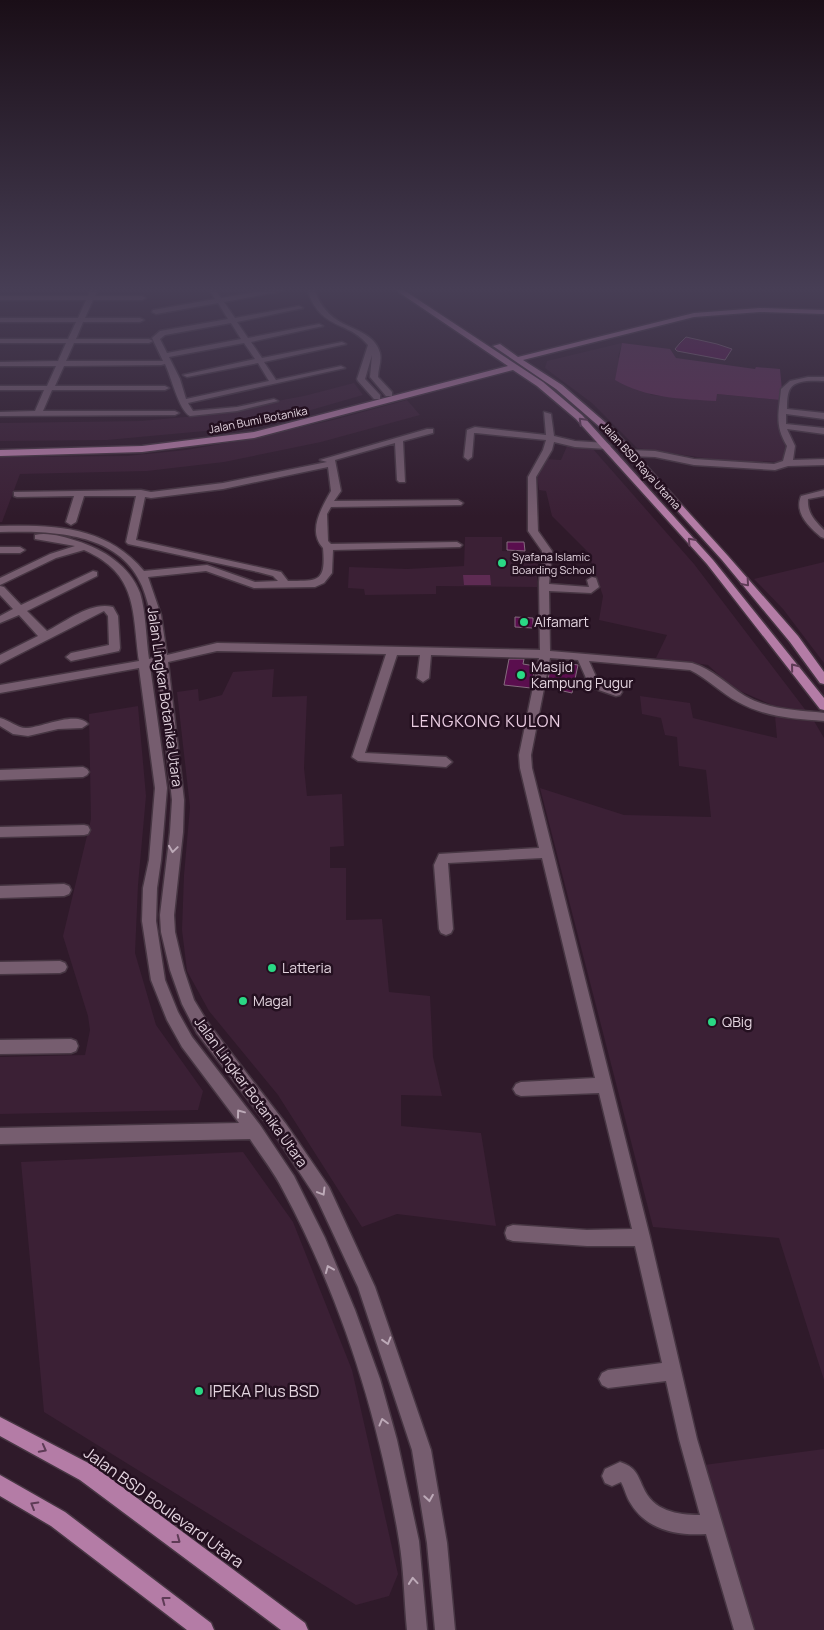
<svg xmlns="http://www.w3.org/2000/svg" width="824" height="1630" font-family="Manrope,sans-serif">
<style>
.built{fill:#3b2035}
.green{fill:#5e2b53}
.building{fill:#5a0e4e;stroke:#856b7e}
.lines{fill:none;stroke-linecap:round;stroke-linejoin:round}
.minor-casing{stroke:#473643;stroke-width:3}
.major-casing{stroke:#473643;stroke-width:3}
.minor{fill:#765d6f;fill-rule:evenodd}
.major{fill:#b47ca6;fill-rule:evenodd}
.oneway{stroke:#5e3b56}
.oneway2{stroke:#bdaab8}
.poi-dot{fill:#2ad885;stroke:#241020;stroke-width:2}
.labels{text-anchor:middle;stroke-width:5;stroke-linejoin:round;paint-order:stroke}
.far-street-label{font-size:11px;fill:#e3d4df;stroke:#241020}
.far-poi-label{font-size:11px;fill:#e3d4df;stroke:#241020;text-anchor:start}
.poi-label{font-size:14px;fill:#e3d4df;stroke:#241020;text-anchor:start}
.street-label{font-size:14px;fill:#e3d4df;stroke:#241020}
.quarter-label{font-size:16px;letter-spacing:1px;fill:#eacde2;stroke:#241020}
.near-poi-label{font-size:16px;fill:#e3d4df;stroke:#241020;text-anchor:start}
.near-street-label{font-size:16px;fill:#e3d4df;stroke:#241020}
</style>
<rect width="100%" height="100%" fill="#2f1a2a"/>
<path class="built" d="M 622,343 L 618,357 L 651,395 L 716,401 L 716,394 L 780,400 L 779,429 L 781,436 L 788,445 L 783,462 L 717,460 L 637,448 L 592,403 L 545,368 L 547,361 Z
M 354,383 L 363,395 L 304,412 L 205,431 L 107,440 L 0,441 L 0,423 L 141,421 L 196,416 L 304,396 Z
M 407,400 L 420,415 L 321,442 L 224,462 L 147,471 L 20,474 L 2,522 L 0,522 L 0,457 L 127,456 L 186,450 L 250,439 L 333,420 Z
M 568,444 L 593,449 L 694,564 L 807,712 L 794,712 L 774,706 L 733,688 L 708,665 L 656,658 L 667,635 L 599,620 L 603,596 L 588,552 L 552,516 L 546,491 L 539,490 L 537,475 L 545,459 L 561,460 Z
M 465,537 L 502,537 L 502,551 L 533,552 L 536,558 L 541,560 L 541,570 L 537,577 L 537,587 L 436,586 L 436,594 L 365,595 L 364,589 L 348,588 L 349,567 L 407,569 L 464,566 Z
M 824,562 L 824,663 L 783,609 L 754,579 Z
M 274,669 L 272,697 L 307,696 L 304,768 L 307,796 L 342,794 L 344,846 L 330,847 L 330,868 L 346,868 L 346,920 L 382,919 L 389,992 L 430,996 L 433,1057 L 442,1096 L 401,1095 L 401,1126 L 481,1133 L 496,1226 L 397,1214 L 362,1227 L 278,1095 L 209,1011 L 187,971 L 182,930 L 184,875 L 190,807 L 177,692 L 198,689 L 199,701 L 222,695 L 233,672 Z
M 640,696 L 690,703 L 693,718 L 777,738 L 775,716 L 794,720 L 814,721 L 824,738 L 824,1380 L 779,1238 L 653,1227 L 540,788 L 624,815 L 711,817 L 706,770 L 679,766 L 677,737 L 665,735 L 661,718 L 642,714 Z
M 138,706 L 146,796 L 138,885 L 135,953 L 156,1025 L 203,1091 L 198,1110 L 0,1114 L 0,1057 L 85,1055 L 90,1030 L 88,1016 L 63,936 L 91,819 L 89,714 Z
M 243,1152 L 293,1222 L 352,1370 L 398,1574 L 389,1596 L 356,1605 L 44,1412 L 21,1162 Z
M 824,1449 L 824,1630 L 754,1630 L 704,1465 Z"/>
<path class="green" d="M 622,343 L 670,349 L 676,358 L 755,369 L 756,367 L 780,369 L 782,390 L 780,400 L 717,394 L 716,401 C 680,399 646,398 615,380 Z
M 463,575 L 490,575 L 491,585 L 464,585 Z"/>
<path class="building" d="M 686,337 L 717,344 L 732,349 L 725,360 L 677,351 L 675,349 L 680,343 Z
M 507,542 L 524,542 L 525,551 L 507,550 Z
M 515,617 L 533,618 L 533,628 L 515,627 Z
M 509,659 L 524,659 L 523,664 L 535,666 L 531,688 L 504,685 Z
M 564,663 L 578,665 L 572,693 L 554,689 L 556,681 L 548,680 L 550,668 L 562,670 Z"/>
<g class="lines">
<defs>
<path id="minor" d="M 91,289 L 99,289 L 95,296 L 142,296 L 146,298 L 142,300 L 93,300 L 85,318 L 140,318 L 144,320 L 140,322 L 83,322 L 76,339 L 149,339 L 153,341 L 149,343 L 74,343 L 66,361 L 163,361 L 152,338 L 160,331 L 228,319 L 218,303 L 156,314 L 152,312 L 153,310 L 215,299 L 209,289 L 215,289 L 221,298 L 273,289 L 285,289 L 282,291 L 224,302 L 235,318 L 299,306 L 303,308 L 237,322 L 248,338 L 319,324 L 323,326 L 251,342 L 262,358 L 342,342 L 346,344 L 264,362 L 276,380 L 341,366 L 345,368 L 188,403 L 193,411 L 237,407 L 274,399 L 278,401 L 237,411 L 190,416 C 179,411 171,376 165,364 L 161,365 L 64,366 L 55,386 L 165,386 L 169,388 L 165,390 L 52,390 L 43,411 L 175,411 L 179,413 L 175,415 L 0,416 L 0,412 L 35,411 L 44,390 L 0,390 L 0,386 L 47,386 L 56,366 L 0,366 L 0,362 L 58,361 L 66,343 L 0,343 L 0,339 L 68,339 L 76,322 L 0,322 L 0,318 L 78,318 L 86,300 L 0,300 L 0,296 L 88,296 ZM 231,323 L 241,339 L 167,353 L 160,339 L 165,335 ZM 244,343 L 255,359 L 183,375 L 187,377 L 258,363 L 269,381 L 186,399 L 180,379 L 169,357 Z
M 307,289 L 314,289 C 319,302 325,312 337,320 C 352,330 375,333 380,353 C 382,361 378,369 378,377 L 392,392 L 392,396 L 386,396 L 370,377 L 372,355 L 365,379 L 380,395 L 380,399 L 374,399 L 358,381 L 357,379 L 368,345 C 348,320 320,331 307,289 Z
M 808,377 L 824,377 L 824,381 C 814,381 796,379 790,389 C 787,394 787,403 787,409 L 824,413 L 824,419 L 786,414 L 786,424 L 824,428 L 824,434 L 787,429 L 795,446 L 793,460 L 824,459 L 824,465 L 788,466 L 775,470 L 694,465 L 655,457 L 630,456 L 626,453 L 630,450 L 655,451 L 694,459 L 774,464 L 783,461 L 787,446 C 774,425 779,412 781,389 L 790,381 Z
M 544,412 L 551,414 L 554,436 L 575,441 L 607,443 L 611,446 L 607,449 L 575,447 L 554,442 L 552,450 L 536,477 L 538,531 L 552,551 L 549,584 L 589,587 L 587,580 L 592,577 L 596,578 L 599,587 L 591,593 L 549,591 L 550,651 L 692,663 C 713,669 727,685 745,696 C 769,710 797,710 824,713 L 824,721 C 794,719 765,717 738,702 C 721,693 708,679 690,670 L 589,661 L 598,681 L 620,689 L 622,692 L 620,695 L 616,696 L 590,687 L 578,660 L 550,658 L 531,755 L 532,768 L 650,1237 L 697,1439 L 754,1630 L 734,1630 L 706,1534 C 677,1536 647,1530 631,1504 C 626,1497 625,1489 621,1482 L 612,1486 L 605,1483 L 602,1476 L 605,1469 L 620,1462 C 635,1467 637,1473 643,1487 C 653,1511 677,1515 700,1515 L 679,1439 L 666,1381 L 608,1388 L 602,1385 L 599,1379 L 602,1373 L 608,1370 L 662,1363 L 635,1246 L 587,1246 L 513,1241 L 507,1239 L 505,1233 L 507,1227 L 513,1225 L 587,1230 L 632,1229 L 599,1093 L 521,1096 L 516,1094 L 513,1089 L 516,1084 L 521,1082 L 595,1078 L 542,858 L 448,863 L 453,929 L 451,933 L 446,935 L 441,933 L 439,929 L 434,865 L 439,854 L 539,848 L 520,768 L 519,755 L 539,658 L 431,655 L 429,678 L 423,682 L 417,678 L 420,655 L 397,655 L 365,753 L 446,757 L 452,762 L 446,767 L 358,761 L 352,757 L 386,654 L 217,651 L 168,662 L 184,800 L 183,832 L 174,915 L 175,932 L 184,970 L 194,1000 L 208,1023 L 286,1124 L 329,1187 L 375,1287 L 431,1450 L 447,1543 L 455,1630 L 435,1630 L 427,1543 L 412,1450 L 358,1287 L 317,1199 L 275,1135 L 197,1033 L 182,1004 L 170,970 L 161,932 L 160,915 L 170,832 L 172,800 L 157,664 L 150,666 L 167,788 L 161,860 L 157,888 L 156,921 L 165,980 L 178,1012 L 192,1037 L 260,1125 L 294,1176 L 325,1238 L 355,1310 L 380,1379 L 397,1440 L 419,1541 L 427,1630 L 407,1630 C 404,1600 404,1569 399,1540 C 379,1418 341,1298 283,1190 C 274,1172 261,1156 250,1139 L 0,1144 L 0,1128 L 239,1123 L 182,1047 L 167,1020 L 151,980 L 142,921 L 143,888 L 149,860 L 155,788 L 139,668 L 0,693 L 0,685 L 139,661 C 132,610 138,574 84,550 L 56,558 L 0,585 L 0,578 L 50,554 L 75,546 L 35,539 L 35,535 C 48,532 64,537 77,541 C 103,549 130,566 140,593 C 146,612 146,639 149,659 L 156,657 C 154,633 151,608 142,586 C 119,531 49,531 0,532 L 0,526 C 56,525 106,526 144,571 L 207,565 L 255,582 L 278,581 L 273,576 L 258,572 L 128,544 L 126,542 L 136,496 L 84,496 L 76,522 L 71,525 L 66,522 L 74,496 L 17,497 L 14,496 L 14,492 L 141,490 L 151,492 L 223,483 L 327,462 L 320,460 L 427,429 L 433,429 L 433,433 L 403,441 L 405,482 L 399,482 L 397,480 L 395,443 L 335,460 L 341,491 L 334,501 L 458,500 L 463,503 L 461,505 L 331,507 L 327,514 L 328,541 L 331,544 L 457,542 L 462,545 L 460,547 L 333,550 L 332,573 L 324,583 L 315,587 L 254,588 L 206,571 L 148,577 L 161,615 L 167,655 L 217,643 L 540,650 L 539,582 L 542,551 L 528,531 L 528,477 L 543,450 L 546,440 L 476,433 L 474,433 L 472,457 L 468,460 L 464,457 L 467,430 L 475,427 L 546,435 ZM 328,467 L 331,491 C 322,507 307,531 323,548 C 326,582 319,581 288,581 L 281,572 L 136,540 L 145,497 L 151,498 L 223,489 Z
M 824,490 L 824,496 L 808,499 C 807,513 815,521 824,530 L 824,538 L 821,537 C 809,527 794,513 801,496 Z
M 0,547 L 20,547 L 25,550 L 20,553 L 0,553 Z
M 93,571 L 97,572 L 97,576 L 27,611 L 47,631 C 65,622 91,601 113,607 L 118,616 L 120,648 L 119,651 L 71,661 L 66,657 L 71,653 L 109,645 L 108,616 L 104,611 L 0,664 L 0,655 L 38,636 L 19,615 L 0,623 L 0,616 L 13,609 L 0,595 L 0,586 L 4,587 L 21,605 Z
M 0,718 C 9,720 17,728 26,728 C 40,728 77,710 88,724 L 82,728 L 58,729 L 28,736 L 13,734 L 0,726 Z
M 83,767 L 87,769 L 89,772 L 87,775 L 83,777 L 0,780 L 0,770 Z
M 84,825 L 88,826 L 90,830 L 88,834 L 84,835 L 0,837 L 0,827 Z
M 64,884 L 69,886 L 71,890 L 69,894 L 64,896 L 0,898 L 0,886 Z
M 60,961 L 65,963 L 67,967 L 65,971 L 60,973 L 0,974 L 0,962 Z
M 71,1039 L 76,1041 L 78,1046 L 76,1051 L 71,1053 L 0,1054 L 0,1040 Z"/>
<path id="major" d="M 394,289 L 402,289 L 543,382 L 582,415 L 713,560 L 824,698 L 824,710 L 820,709 L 707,564 L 576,419 L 537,386 L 513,370 L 254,438 L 142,452 L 0,456 L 0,450 L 142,446 L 254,432 L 508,366 Z
M 760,308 L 824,310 L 824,314 L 760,312 L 694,317 L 523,360 L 562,385 L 614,430 L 728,556 L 798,636 L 824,672 L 824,684 L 820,683 L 790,642 L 722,560 L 608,434 L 556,389 L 493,346 L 500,344 L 518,357 L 694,313 Z
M 0,1417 L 94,1466 L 305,1623 L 308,1630 L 281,1630 L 80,1480 L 0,1436 Z
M 0,1475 L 65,1512 L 211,1623 L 214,1630 L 187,1630 L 51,1526 L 0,1496 Z"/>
</defs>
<use href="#minor" class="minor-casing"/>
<use href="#major" class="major-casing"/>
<use href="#minor" class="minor"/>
<use href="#major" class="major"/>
</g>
<defs><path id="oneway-chevron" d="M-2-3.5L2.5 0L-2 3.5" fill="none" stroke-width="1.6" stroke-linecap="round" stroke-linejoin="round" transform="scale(1.25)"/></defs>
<g class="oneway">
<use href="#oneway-chevron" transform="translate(582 421) rotate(-135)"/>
<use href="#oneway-chevron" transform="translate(691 541) rotate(-132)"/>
<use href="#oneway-chevron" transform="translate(746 583) rotate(49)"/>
<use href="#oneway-chevron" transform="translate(794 667) rotate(-129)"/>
<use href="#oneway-chevron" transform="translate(43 1449) rotate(28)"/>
<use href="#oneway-chevron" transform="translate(34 1505) rotate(-150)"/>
<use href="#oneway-chevron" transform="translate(177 1540) rotate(37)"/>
<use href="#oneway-chevron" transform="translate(165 1600) rotate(-143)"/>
</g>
<g class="oneway2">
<use href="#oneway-chevron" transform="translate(173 849) rotate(98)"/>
<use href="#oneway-chevron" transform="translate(240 1113) rotate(-127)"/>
<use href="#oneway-chevron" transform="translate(322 1192) rotate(59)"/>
<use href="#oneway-chevron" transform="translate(329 1269) rotate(-113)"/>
<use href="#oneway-chevron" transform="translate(387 1341) rotate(73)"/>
<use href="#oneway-chevron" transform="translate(383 1422) rotate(-105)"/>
<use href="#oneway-chevron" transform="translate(429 1498) rotate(81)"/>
<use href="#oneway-chevron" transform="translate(413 1581) rotate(-95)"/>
</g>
<linearGradient id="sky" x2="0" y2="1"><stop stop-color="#1a0e17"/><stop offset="0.56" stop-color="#473e55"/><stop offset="1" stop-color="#473e55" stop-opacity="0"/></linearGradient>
<rect width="824" height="517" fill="url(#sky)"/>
<g class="poi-dot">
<circle cx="502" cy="563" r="5"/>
<circle cx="524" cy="622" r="5"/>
<circle cx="521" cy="675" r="5"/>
<circle cx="272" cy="968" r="5"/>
<circle cx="243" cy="1001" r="5"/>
<circle cx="712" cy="1022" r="5"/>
<circle cx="199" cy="1391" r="5"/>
</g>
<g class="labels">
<g class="far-street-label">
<text transform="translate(258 420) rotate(-11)" y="4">Jalan Bumi Botanika</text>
<text transform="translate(641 466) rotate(48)" y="4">Jalan BSD Raya Utama</text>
</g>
<g class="far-poi-label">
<text x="512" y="561">Syafana Islamic<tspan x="512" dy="13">Boarding School</tspan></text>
</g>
<g class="poi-label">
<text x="534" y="627">Alfamart</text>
<text x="531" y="672">Masjid<tspan x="531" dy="16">Kampung Pugur</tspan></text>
<text x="282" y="973">Latteria</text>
<text x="253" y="1006">Magal</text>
<text x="722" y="1027">QBig</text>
</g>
<g class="street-label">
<text transform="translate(165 697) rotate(82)" y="5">Jalan Lingkar Botanika Utara</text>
<text transform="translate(251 1092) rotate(54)" y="5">Jalan Lingkar Botanika Utara</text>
</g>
<g class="quarter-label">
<text x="486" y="727">LENGKONG KULON</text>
</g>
<g class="near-poi-label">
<text x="209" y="1397">IPEKA Plus BSD</text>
</g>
<g class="near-street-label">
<text transform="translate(164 1507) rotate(36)" y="6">Jalan BSD Boulevard Utara</text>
</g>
</g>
</svg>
